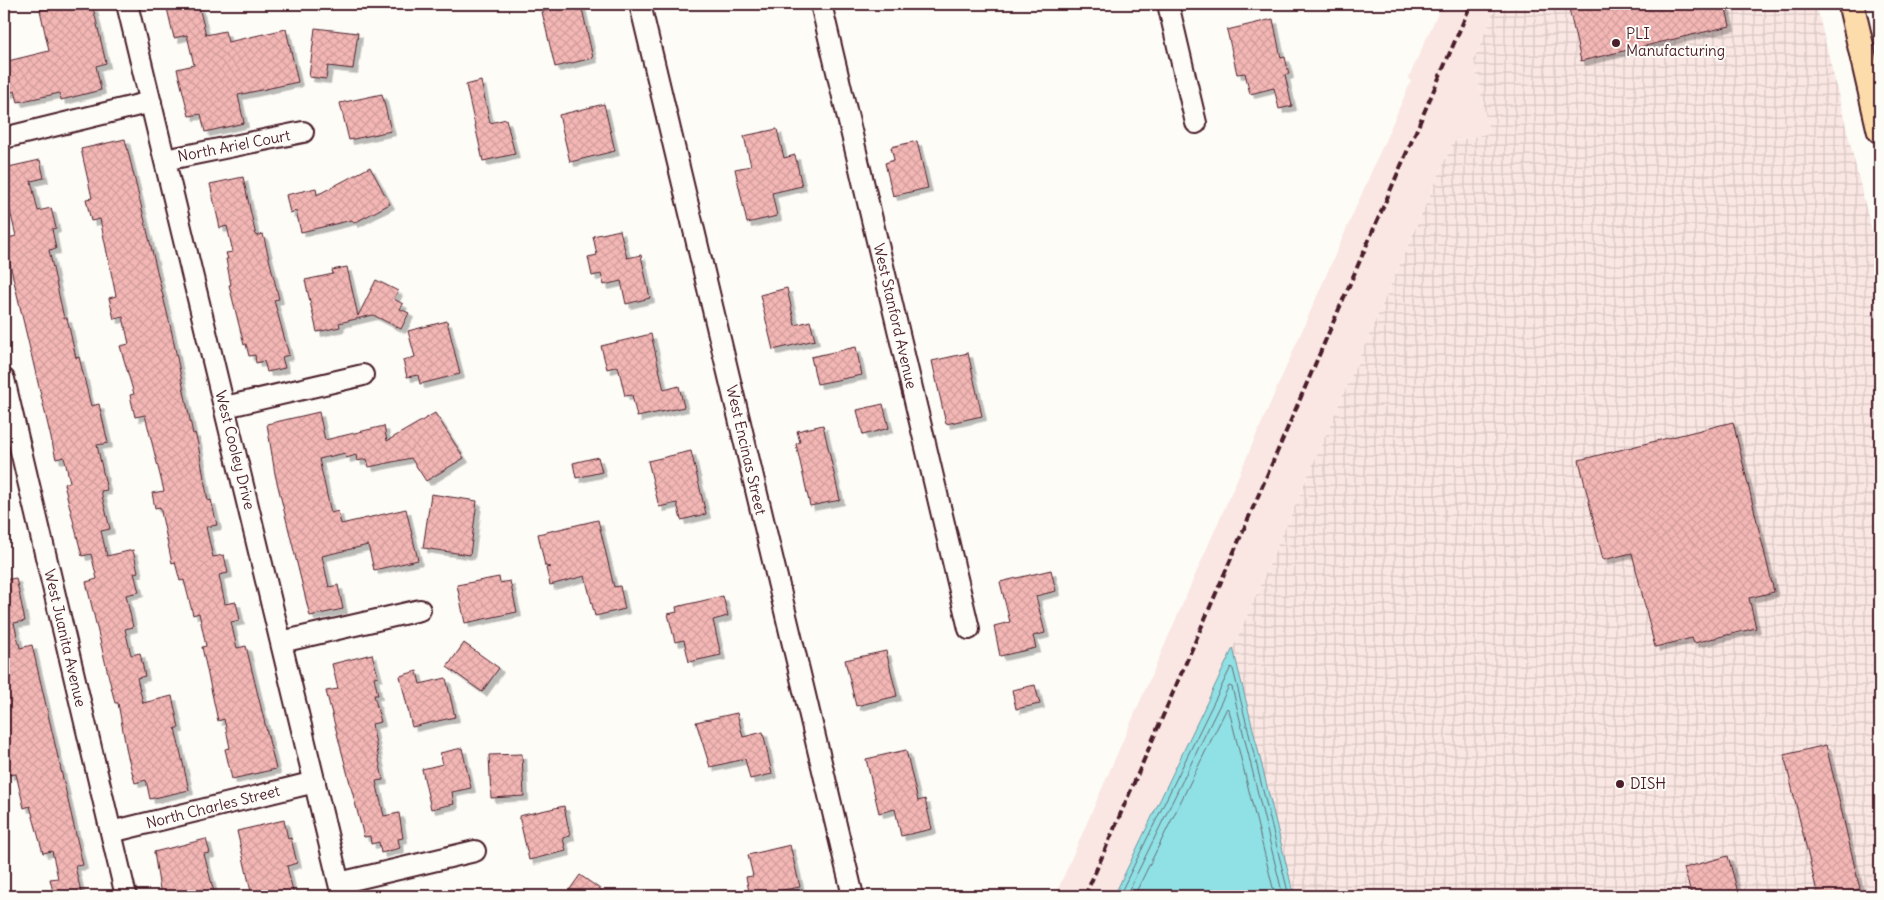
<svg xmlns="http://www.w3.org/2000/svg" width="1884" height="900" font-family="Delius,sans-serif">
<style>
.built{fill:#fae7e3}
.industrial{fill:url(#industrial-grid)}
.water{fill:#8fe1e5;stroke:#73939b}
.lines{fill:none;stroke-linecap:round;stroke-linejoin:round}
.shore{stroke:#666d75;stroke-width:1}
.building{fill:url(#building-cross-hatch);stroke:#4a1f2b;filter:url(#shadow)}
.minor-casing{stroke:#4a1f2b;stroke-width:24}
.major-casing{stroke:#4a1f2b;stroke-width:29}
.minor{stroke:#fdfcf7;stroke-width:20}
.major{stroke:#fddcac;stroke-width:25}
.rail{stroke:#4a1f2b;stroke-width:4;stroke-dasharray:8 4;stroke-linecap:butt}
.poi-dot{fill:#4a1f2b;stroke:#fdfcf7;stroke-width:2}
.labels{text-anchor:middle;stroke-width:4;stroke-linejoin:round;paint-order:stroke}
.poi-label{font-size:15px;fill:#4a1f2b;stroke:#fdfcf7;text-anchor:start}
.street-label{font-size:15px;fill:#4a1f2b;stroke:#fdfcf7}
</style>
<defs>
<pattern id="industrial-grid" width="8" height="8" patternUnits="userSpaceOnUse" patternTransform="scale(1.25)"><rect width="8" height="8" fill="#fae7e3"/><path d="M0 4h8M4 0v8" fill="none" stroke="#d8c6c3"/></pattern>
<pattern id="building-cross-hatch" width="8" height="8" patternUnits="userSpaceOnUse" patternTransform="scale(1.25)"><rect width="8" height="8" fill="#f3b7b5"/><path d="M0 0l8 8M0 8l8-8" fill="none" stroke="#d29d9c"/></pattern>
<filter id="shadow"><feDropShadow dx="4.5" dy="4.5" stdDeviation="0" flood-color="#0004"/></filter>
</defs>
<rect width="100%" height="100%" fill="#fdfcf7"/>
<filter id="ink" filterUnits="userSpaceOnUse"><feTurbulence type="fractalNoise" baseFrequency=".02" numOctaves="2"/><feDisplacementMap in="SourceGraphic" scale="10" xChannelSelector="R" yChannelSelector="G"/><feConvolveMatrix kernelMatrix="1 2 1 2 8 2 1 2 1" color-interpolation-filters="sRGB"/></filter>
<g filter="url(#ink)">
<path class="built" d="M 1442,4 L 1497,4 L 1474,60 L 1489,133 L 1453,142 L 1233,648 L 1114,896 L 1055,896 L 1411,81 L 1408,79 Z"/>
<path class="industrial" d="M 1497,4 L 1816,4 L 1880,265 L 1880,896 L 1114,896 L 1233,648 L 1453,142 L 1489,133 L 1474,60 Z"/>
<path class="water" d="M 1233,648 L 1294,896 L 1114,896 Z"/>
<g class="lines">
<path class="shore" d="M 1119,896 L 1231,667 L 1233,669 L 1289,896
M 1126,896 L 1229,686 L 1232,687 L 1283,896
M 1134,896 L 1227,708 L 1229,710 L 1275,896"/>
</g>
<path class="building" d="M 67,4 L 88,4 L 89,8 L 93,7 L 106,63 L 96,66 L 101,90 L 61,100 L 60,93 L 18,102 L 15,91 L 4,94 L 4,62 L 49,51 L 40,10 Z
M 166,4 L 190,4 L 191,9 L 199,7 L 206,35 L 225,31 L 228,42 L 286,29 L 298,82 L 238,95 L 244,123 L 205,132 L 201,114 L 189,116 L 177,69 L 194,65 L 187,35 L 174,38 Z
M 548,4 L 581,4 L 593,58 L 555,67 L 542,12 L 550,10 Z
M 1568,4 L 1725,4 L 1730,26 L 1581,61 Z
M 1273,19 L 1281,58 L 1285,57 L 1289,74 L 1285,75 L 1292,106 L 1279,109 L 1274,88 L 1250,94 L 1245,73 L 1237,74 L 1227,30 Z
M 315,28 L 358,33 L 353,69 L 328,66 L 326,79 L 309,77 Z
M 481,81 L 490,123 L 506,119 L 515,154 L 483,161 L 466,85 Z
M 382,94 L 391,131 L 349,140 L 340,103 Z
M 604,104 L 615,151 L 570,162 L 559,115 Z
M 777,129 L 784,158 L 795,155 L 802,186 L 772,193 L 777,216 L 747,223 L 735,169 L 751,166 L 744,136 Z
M 125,139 L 171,329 L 193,434 L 195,433 L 198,444 L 208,501 L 211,500 L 217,525 L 206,527 L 213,557 L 224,555 L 228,573 L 219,575 L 225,604 L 236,602 L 240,620 L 231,622 L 237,648 L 246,646 L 276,769 L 232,779 L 225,749 L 230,748 L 224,719 L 218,721 L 202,647 L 206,646 L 199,613 L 193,615 L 184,580 L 180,581 L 175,562 L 172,563 L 160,507 L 155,508 L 152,493 L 164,491 L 145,415 L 135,417 L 130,395 L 134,394 L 120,346 L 129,344 L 123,317 L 114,319 L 109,298 L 116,296 L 100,219 L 91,221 L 86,199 L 92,198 L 81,149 Z
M 917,141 L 928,188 L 893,196 L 885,163 L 894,160 L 891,147 Z
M 40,160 L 44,178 L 31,181 L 38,211 L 51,208 L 56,228 L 52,229 L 56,249 L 49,250 L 64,318 L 67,318 L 76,358 L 79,357 L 91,406 L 99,404 L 108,443 L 97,445 L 107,490 L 101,491 L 110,529 L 101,531 L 107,556 L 133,550 L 138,572 L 134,573 L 139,592 L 126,595 L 133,627 L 125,629 L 131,655 L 140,653 L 145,676 L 137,678 L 143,703 L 172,696 L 179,728 L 175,728 L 189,790 L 150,799 L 146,780 L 135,783 L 127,753 L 118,703 L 115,703 L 86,582 L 97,579 L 91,554 L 82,556 L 64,484 L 70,482 L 64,457 L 56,459 L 4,239 L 16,236 L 10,211 L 4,213 L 4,168 Z
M 370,167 L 390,204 L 354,223 L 352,220 L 301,232 L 296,211 L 290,213 L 286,195 L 316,188 L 317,195 Z
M 243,177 L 256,236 L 263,234 L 279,299 L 274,300 L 289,355 L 282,357 L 285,368 L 267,372 L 264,361 L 256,363 L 255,355 L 249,356 L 246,344 L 244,345 L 229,285 L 231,285 L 226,259 L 228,259 L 226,253 L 233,252 L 227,226 L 220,228 L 210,184 Z
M 620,230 L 627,258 L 641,255 L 650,298 L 626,304 L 621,281 L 604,285 L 601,274 L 592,276 L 588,257 L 597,255 L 593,236 Z
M 347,267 L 358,316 L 376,280 L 398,291 L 394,299 L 403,304 L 400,309 L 409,313 L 401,329 L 373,315 L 339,323 L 340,327 L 317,332 L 305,280 L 333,274 L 332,270 Z
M 787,288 L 795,325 L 810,321 L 815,340 L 773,350 L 760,295 Z
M 447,321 L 460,374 L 420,384 L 418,375 L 407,377 L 403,360 L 415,357 L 408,331 Z
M 651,334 L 664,390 L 679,386 L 684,407 L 637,417 L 632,395 L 625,396 L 618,366 L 607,369 L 601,346 Z
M 856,347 L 862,375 L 817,384 L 811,357 Z
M 968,353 L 982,416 L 946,424 L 932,361 Z
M 883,404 L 889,428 L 863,435 L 857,410 Z
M 319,412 L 325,440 L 384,426 L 387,441 L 435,413 L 464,458 L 426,481 L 411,458 L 369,467 L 367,459 L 357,461 L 356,455 L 346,458 L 345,453 L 319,459 L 331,513 L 338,511 L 341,524 L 406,509 L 418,560 L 374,570 L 368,545 L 322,556 L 329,587 L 338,585 L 343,609 L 310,616 L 275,474 L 267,424 Z
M 1733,422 L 1774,592 L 1749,598 L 1756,628 L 1694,643 L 1692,638 L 1655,647 L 1632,553 L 1603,560 L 1579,460 Z
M 823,425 L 840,500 L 810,506 L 796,444 L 800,442 L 797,431 Z
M 691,451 L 706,514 L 681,520 L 677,503 L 659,507 L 648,461 Z
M 598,457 L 602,472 L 576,478 L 573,463 Z
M 431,494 L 477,501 L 470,555 L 423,548 Z
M 598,520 L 614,587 L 620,586 L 625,609 L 595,616 L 585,576 L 550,585 L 546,568 L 551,567 L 545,566 L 538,534 Z
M 1051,570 L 1056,591 L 1036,596 L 1045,633 L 1033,636 L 1036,648 L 1000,656 L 994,626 L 1010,622 L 1000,582 Z
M 499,577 L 500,583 L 510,581 L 517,612 L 465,623 L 457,585 Z
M 16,578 L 25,621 L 14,623 L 20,648 L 32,645 L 83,865 L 75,866 L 82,896 L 54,896 L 50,879 L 58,878 L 52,851 L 43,853 L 30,806 L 24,808 L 16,774 L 9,775 L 4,754 L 4,735 L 8,734 L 4,715 L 4,580 Z
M 723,596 L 728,616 L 713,620 L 721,655 L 689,662 L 684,640 L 675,642 L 668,614 L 677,612 L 676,607 Z
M 464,643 L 499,668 L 482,692 L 447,667 Z
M 886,651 L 897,696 L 856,706 L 845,660 Z
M 372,654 L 378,676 L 374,677 L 378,695 L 374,695 L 381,722 L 372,724 L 383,780 L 376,781 L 384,816 L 399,813 L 403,838 L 398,839 L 400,848 L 381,853 L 379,842 L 371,844 L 370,836 L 364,837 L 326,691 L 338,689 L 332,664 Z
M 417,671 L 420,684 L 446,678 L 455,717 L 412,727 L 400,676 Z
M 1035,685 L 1040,704 L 1016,709 L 1012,690 Z
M 737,713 L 743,737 L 763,732 L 772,774 L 750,779 L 745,759 L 710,767 L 696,722 Z
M 1826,745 L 1860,889 L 1831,896 L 1818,896 L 1784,755 Z
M 462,748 L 471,788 L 452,792 L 454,804 L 431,809 L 422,769 L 443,764 L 440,753 Z
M 906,750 L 918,801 L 925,799 L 932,829 L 901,836 L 895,809 L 879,813 L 866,759 Z
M 522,754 L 524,796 L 491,798 L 489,755 Z
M 564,806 L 570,836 L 563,838 L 566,851 L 529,860 L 519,816 Z
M 284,820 L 288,839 L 291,838 L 297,863 L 287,866 L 294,896 L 252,896 L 237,831 Z
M 206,839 L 210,853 L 204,854 L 215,896 L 161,896 L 154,852 Z
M 790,845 L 800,887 L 750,896 L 746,877 L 753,876 L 748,855 Z
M 1728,856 L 1739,896 L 1692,896 L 1684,868 Z
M 580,875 L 610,896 L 565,896 Z"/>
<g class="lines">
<defs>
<path id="minor" d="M 127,4 L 342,896
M 640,4 L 853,896
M 821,4 L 969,629
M 1168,4 L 1196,123
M 4,138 L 151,102
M 165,160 L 303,132
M 4,379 L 126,896
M 225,407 L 363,375
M 281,642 L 420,610
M 111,832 L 315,782
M 339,883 L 475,851"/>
<path id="major" d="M 1851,4 L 1880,130"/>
</defs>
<use href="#minor" class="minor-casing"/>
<use href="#major" class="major-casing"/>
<use href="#minor" class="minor"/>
<use href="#major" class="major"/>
<path class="rail" d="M 1085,896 L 1471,4"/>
</g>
</g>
<g class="poi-dot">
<circle cx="1616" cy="43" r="5"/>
<circle cx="1620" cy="784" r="5"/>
</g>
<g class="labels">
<g class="poi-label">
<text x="1626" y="39">PLI<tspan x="1626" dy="17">Manufacturing</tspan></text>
<text x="1630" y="789">DISH</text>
</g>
<g class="street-label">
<text transform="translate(234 146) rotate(-11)" y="5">North Ariel Court</text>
<text transform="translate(895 316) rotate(77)" y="5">West Stanford Avenue</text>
<text transform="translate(235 450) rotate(76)" y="5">West Cooley Drive</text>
<text transform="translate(746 450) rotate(77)" y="5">West Encinas Street</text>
<text transform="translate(65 638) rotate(77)" y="5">West Juanita Avenue</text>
<text transform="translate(213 807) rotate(-14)" y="5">North Charles Street</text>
</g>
</g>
<rect width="1884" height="900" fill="none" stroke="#fdfcf7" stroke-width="20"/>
<rect x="10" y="10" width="1864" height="880" fill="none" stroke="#4a1f2b" stroke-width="2" filter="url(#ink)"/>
</svg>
